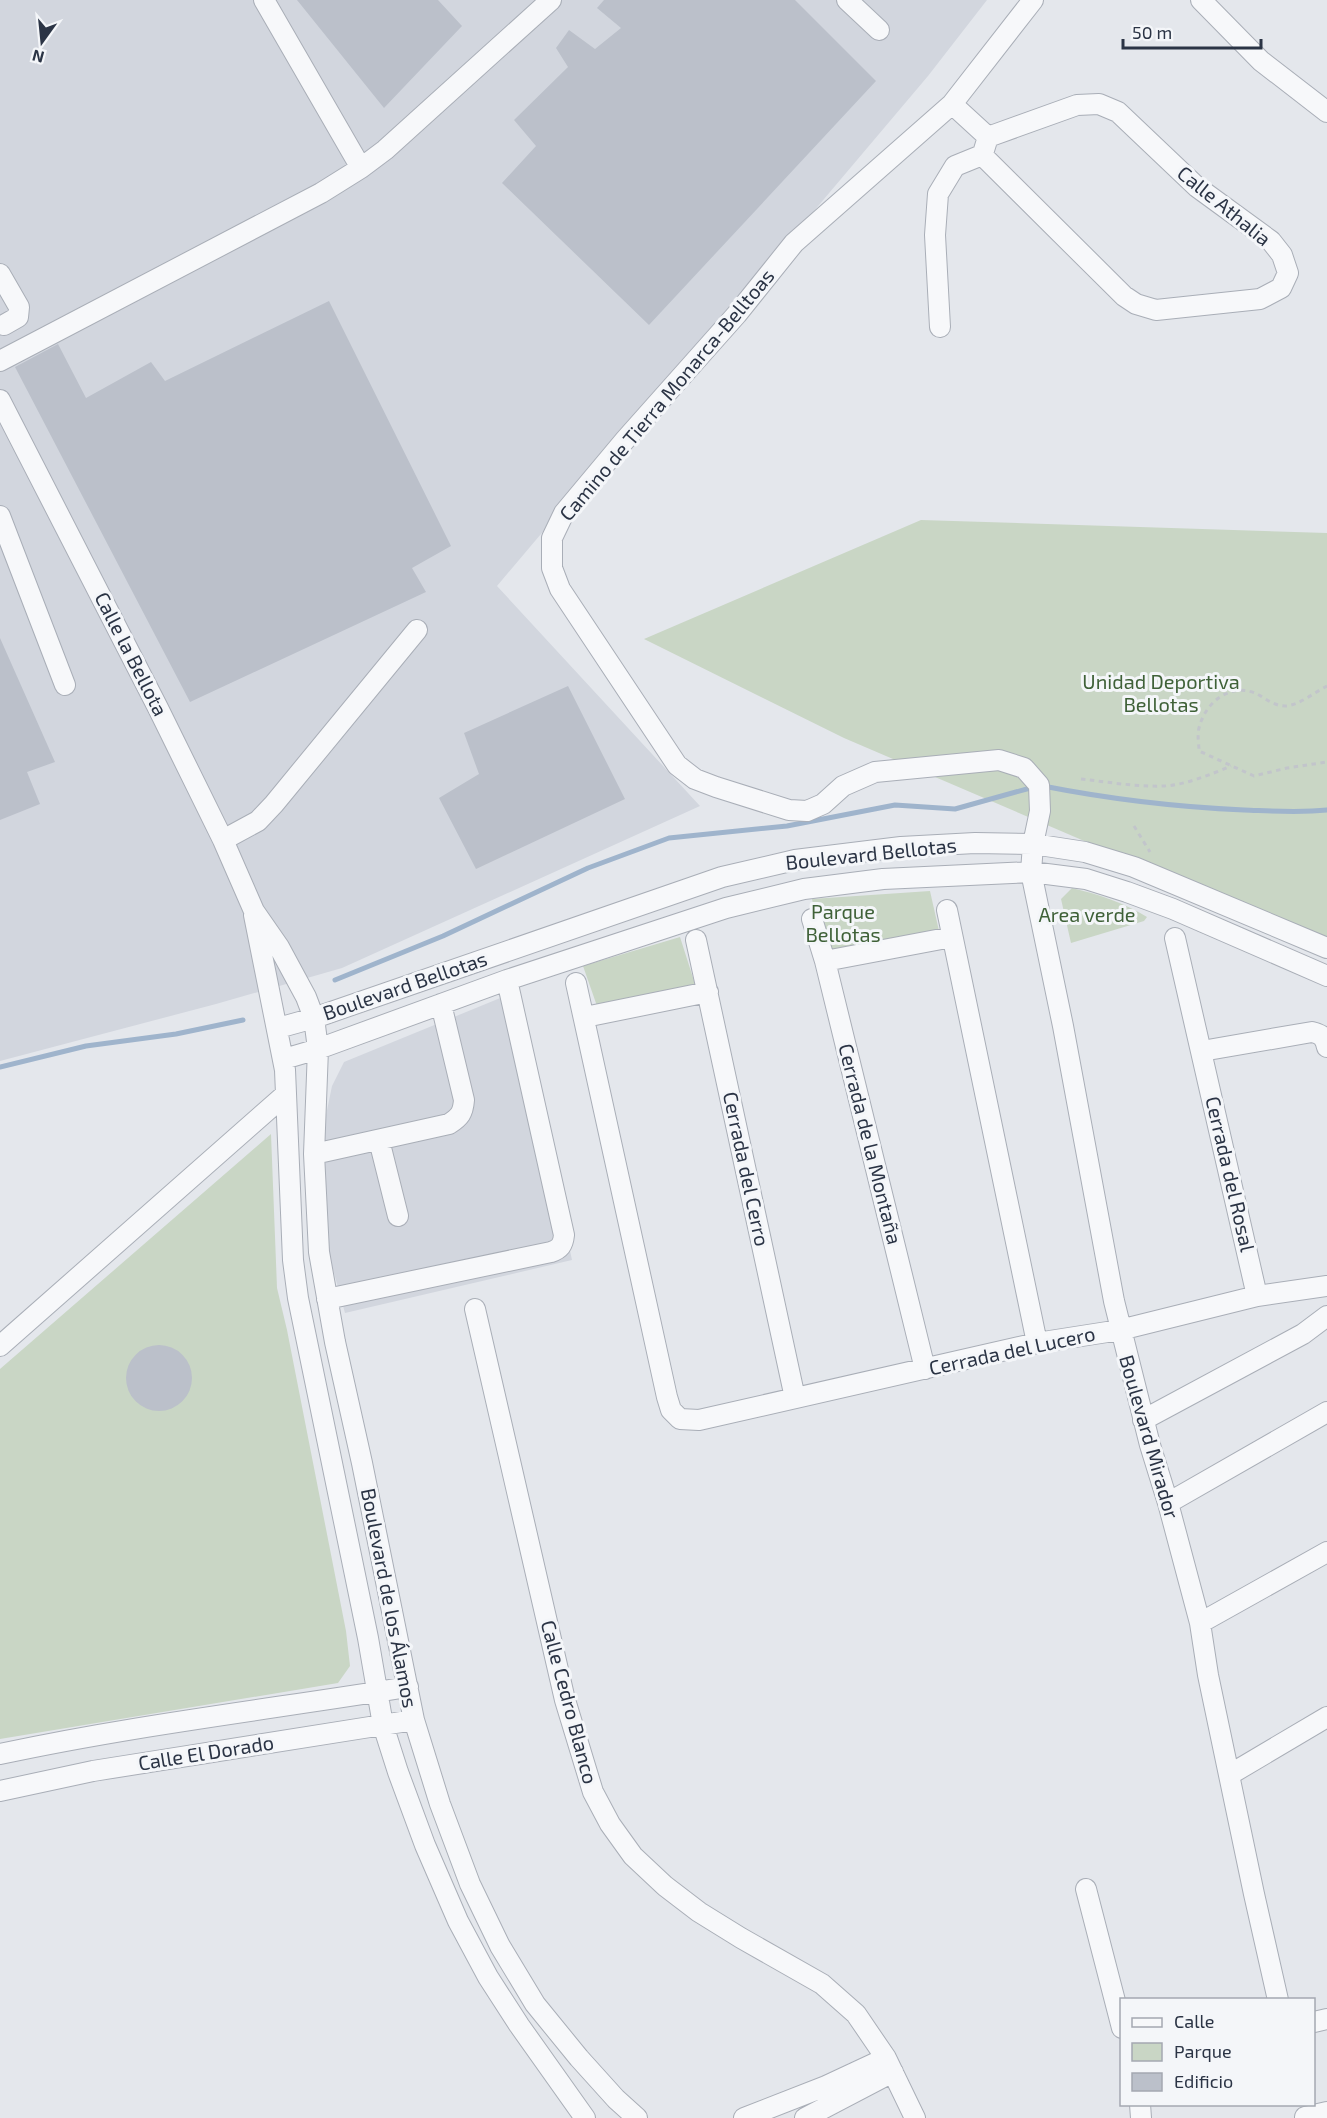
<svg xmlns="http://www.w3.org/2000/svg" width="1327" height="2118" font-family="'Exo 2',sans-serif">
<style>
.built{fill:#d2d6de}
.green{fill:#c9d6c5}
.lines{fill:none;stroke-linecap:round;stroke-linejoin:round}
.stream{stroke:#9fb4cc;stroke-width:5}
.building{fill:#bbc0ca}
.minor-casing{stroke:#a9aeb7;stroke-width:22}
.path{stroke:#c2c5cb;stroke-width:3;stroke-dasharray:4.5 4.5;stroke-linecap:butt}
.minor{stroke:#f7f8fa;stroke-width:20}
.labels{text-anchor:middle;stroke-width:6;stroke-linejoin:round;paint-order:stroke}
.street-label{font-size:20px;fill:#2b3445;stroke:#f4f6f9}
.park-label{font-size:20px;fill:#3f6138;stroke:#f4f6f9}
</style>
<rect width="100%" height="100%" fill="#e4e7ec"/>
<path class="built" d="M 0,0 L 987,0 L 928,76 L 497,586 L 700,806 L 342,968 L 216,1004 L 0,1061 Z
M 515,992 L 572,1260 L 345,1313 L 326,1244 L 323,1130 L 332,1086 L 344,1062 Z"/>
<path class="green" d="M 921,520 L 1327,533 L 1327,945 L 844,738 L 644,639 Z
M 1072,888 C 1097,894 1125,903 1147,917 L 1144,921 L 1071,943 L 1061,899 Z
M 930,891 L 939,931 L 823,954 L 812,899 Z
M 680,937 L 695,984 L 597,1006 L 583,966 Z
M 271,1134 L 277,1288 L 287,1330 L 346,1631 L 350,1666 L 338,1683 L 0,1739 L 0,1369 Z"/>
<g class="lines">
<path class="stream" d="M 1043,786 C 1109,799 1176,807 1244,810 C 1272,811 1299,813 1327,810
M 335,980 L 443,936 L 588,868 L 669,838 L 787,826 L 895,805 L 955,809 L 1034,787
M 0,1067 L 86,1046 L 176,1034 L 243,1020"/>
</g>
<path class="building" d="M 297,0 L 438,0 L 462,26 L 384,108 Z
M 604,0 L 795,0 L 876,81 L 649,325 L 502,183 L 536,146 L 514,120 L 568,67 L 556,48 L 569,30 L 595,49 L 621,28 L 597,8 Z
M 329,301 L 451,546 L 412,568 L 426,592 L 190,702 L 15,367 L 58,344 L 86,398 L 151,362 L 165,381 Z
M 0,638 L 55,762 L 27,772 L 40,804 L 0,820 Z
M 568,686 L 625,799 L 476,869 L 439,798 L 479,774 L 464,733 Z
M126 1378a33 33 0 1 1 66 0a33 33 0 1 1-66 0Z"/>
<g class="lines">
<defs>
<path id="minor" d="M 264,0 L 361,168 L 385,150 L 551,0
M 847,0 L 879,30
M 1033,0 L 952,104 L 794,243 L 737,314 L 625,440 L 564,513 L 552,538 L 552,568 L 560,589 L 677,765 L 695,779 L 716,787 L 789,810 L 807,811 L 823,804 L 843,786 L 875,772 L 999,760 L 1024,768 L 1039,785 L 1040,811 L 1033,844 L 1031,872 L 1063,1026 L 1114,1301 L 1150,1445 L 1168,1503 L 1200,1623 L 1208,1675 L 1254,1894 L 1278,2000
M 1201,0 L 1261,61 L 1327,112
M 952,104 L 988,137 L 984,150
M 982,155 L 1124,296 L 1136,304 L 1156,310 L 1260,299 L 1281,288 L 1288,273 L 1282,255 L 1271,241 L 1197,187 L 1118,112 L 1099,104 L 1077,105 L 988,137
M 0,274 L 19,307 L 18,317 L 4,325
M 940,327 L 935,235 L 938,194 L 955,166 L 982,155
M 0,361 L 321,193 L 361,168
M 0,400 L 158,708 L 223,840 L 254,911 L 279,947 L 306,997 L 314,1018 L 318,1049 L 314,1154 L 319,1252 L 335,1342 L 362,1463 L 414,1720 L 440,1804 L 470,1884 L 500,1946 L 535,2004 L 579,2058 L 616,2099 L 637,2118
M 0,516 L 65,685
M 223,840 L 258,821 L 274,804 L 417,630
M 947,910 L 1037,1343
M 254,915 L 285,1070 L 293,1260 L 298,1298 L 368,1638 L 383,1725 L 398,1772 L 425,1845 L 458,1921 L 488,1977 L 519,2025 L 585,2118
M 812,919 L 825,961 L 925,1369
M 1175,938 L 1257,1296
M 696,940 L 795,1398
M 825,961 L 952,937
M 576,983 L 667,1397 L 671,1410 L 680,1419 L 699,1420 L 1037,1343 L 1120,1330 L 1257,1296 L 1327,1286
M 585,1017 L 708,992
M 278,1028 L 314,1018 L 722,877 L 795,860 L 901,847 L 975,843 L 1033,844 L 1085,852 L 1134,867 L 1327,948
M 1202,1051 L 1312,1032 C 1322,1034 1325,1038 1327,1047
M 284,1059 L 318,1049 L 507,980 L 726,908 L 804,889 L 883,879 L 1031,872 L 1086,879 L 1127,892 L 1173,909 L 1327,976
M 379,1140 L 398,1216
M 314,1154 L 449,1124 C 460,1117 463,1113 464,1100 L 441,1004
M 327,1299 L 551,1252 C 560,1249 563,1245 564,1235 L 507,980
M 475,1309 L 565,1700 L 593,1792 L 610,1824 L 633,1856 L 665,1886 L 699,1912 L 741,1938 L 822,1984 L 856,2014 L 886,2058 L 915,2118
M 0,1346 L 286,1094
M 1143,1420 L 1303,1334 L 1327,1316
M 1168,1503 L 1327,1412
M 1200,1623 L 1327,1552
M 0,1754 C 135,1725 272,1709 408,1687
M 1229,1775 L 1327,1717
M 0,1791 L 93,1771 L 414,1720
M 1086,1889 L 1122,2028
M 1314,2022 L 1327,2019
M 1140,2104 L 1141,2118
M 1305,2117 L 1327,2112
M 744,2118 L 826,2086 L 886,2058
M 805,2118 L 893,2072"/>
</defs>
<use href="#minor" class="minor-casing"/>
<path class="path" d="M 1327,686 C 1315,692 1298,706 1285,706 C 1273,706 1264,697 1255,693 C 1229,683 1205,703 1199,728 C 1197,735 1199,744 1199,751 L 1254,776 L 1287,768 L 1327,762
M 1081,779 C 1108,782 1136,787 1164,786 C 1185,785 1212,774 1231,766
M 1134,826 L 1150,852"/>
<use href="#minor" class="minor"/>
</g>
<g class="labels">
<g class="street-label">
<text transform="translate(1224 206) rotate(39)" y="7">Calle Athalia</text>
<text transform="translate(667 395) rotate(-50)" y="7">Camino de Tierra Monarca-Belltoas</text>
<text transform="translate(131 654) rotate(63)" y="7">Calle la Bellota</text>
<text transform="translate(871 854) rotate(-6)" y="7">Boulevard Bellotas</text>
<text transform="translate(405 986) rotate(-19)" y="7">Boulevard Bellotas</text>
<text transform="translate(870 1144) rotate(76)" y="7">Cerrada de la Montaña</text>
<text transform="translate(746 1169) rotate(78)" y="7">Cerrada del Cerro</text>
<text transform="translate(1230 1174) rotate(77)" y="7">Cerrada del Rosal</text>
<text transform="translate(1012 1351) rotate(-12)" y="7">Cerrada del Lucero</text>
<text transform="translate(1149 1437) rotate(74)" y="7">Boulevard Mirador</text>
<text transform="translate(389 1598) rotate(79)" y="7">Boulevard de los Álamos</text>
<text transform="translate(569 1702) rotate(75)" y="7">Calle Cedro Blanco</text>
<text transform="translate(206 1753) rotate(-9)" y="7">Calle El Dorado</text>
</g>
<g class="park-label">
<text x="1161" y="689">Unidad Deportiva<tspan x="1161" dy="23">Bellotas</tspan></text>
<text x="843" y="919">Parque<tspan x="843" dy="23">Bellotas</tspan></text>
<text x="1087" y="922">Area verde</text>
</g>
</g>
<rect x="1120" y="1998" width="195" height="108" fill="#f4f6f9" stroke="#a4a8b1" stroke-width="1.5"/>
<rect x="1132" y="2018" width="30" height="9" fill="#f7f8fa" stroke="#a4a8b1" stroke-width="1.5"/>
<text x="1174" y="2028" font-size="18" fill="#2b3445">Calle</text>
<rect x="1132" y="2043" width="30" height="18" fill="#c9d6c5" stroke="#a4a8b1" stroke-width="1.5"/>
<text x="1174" y="2058" font-size="18" fill="#2b3445">Parque</text>
<rect x="1132" y="2073" width="30" height="18" fill="#bbc0ca" stroke="#a4a8b1" stroke-width="1.5"/>
<text x="1174" y="2088" font-size="18" fill="#2b3445">Edificio</text>
<g transform="translate(42 42) rotate(195)" stroke="#f4f6f9" stroke-width="4.5" paint-order="stroke">
<path d="M0-4.5L10 22L0 15L-10 22Z" fill="#2b3445"/>
<text y="-9" font-size="16" font-weight="bold" text-anchor="middle" fill="#2b3445">N</text>
</g>
<path d="M1123 39v9h138v-9" fill="none" stroke="#2b3445" stroke-width="3"/>
<text x="1132" y="39" font-size="18" fill="#2b3445" stroke="#f4f6f9" stroke-width="4.5" paint-order="stroke">50 m</text>
</svg>
